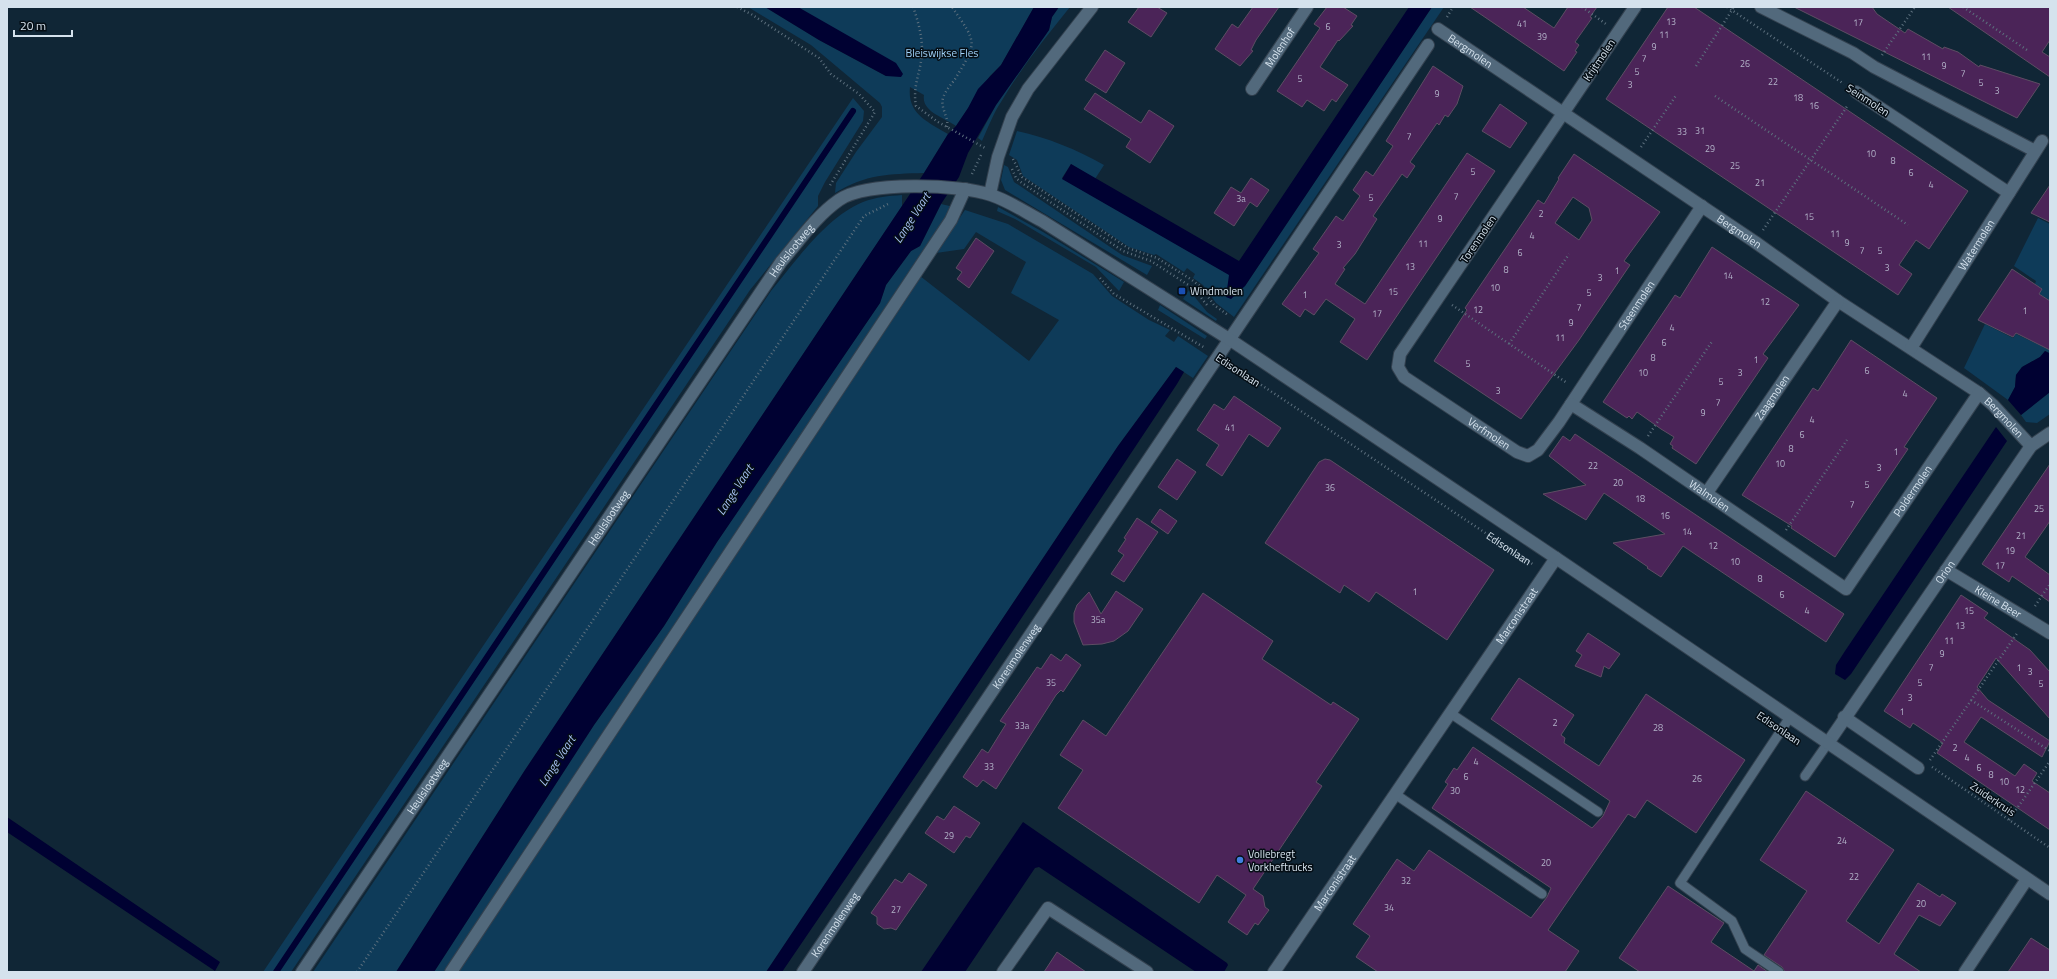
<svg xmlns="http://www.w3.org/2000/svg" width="2057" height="979" font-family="'Titillium Web',sans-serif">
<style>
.green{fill:#0e3b59}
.water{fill:#000132}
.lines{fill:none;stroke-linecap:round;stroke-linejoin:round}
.stream{stroke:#000132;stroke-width:6}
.building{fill:#4b2458;stroke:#5d4d63;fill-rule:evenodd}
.service-casing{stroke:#33414f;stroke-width:11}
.minor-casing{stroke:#33414f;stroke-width:14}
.tertiary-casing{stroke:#33414f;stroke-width:14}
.path{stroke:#5d707e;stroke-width:2.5;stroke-dasharray:1 3;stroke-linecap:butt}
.service{stroke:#52697c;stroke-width:9}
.minor{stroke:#52697c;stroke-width:12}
.tertiary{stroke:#52697c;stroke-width:12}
.transit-dot{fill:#1a4fb4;stroke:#050e15;stroke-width:1.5}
.shop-dot{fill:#3f7fe0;stroke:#050e15;stroke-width:1.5}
.labels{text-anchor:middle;stroke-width:3;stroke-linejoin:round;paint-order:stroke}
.number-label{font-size:9px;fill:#b2b2c8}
.street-label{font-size:11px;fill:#d5e2ed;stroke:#050e15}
.park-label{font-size:11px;fill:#9fd1f8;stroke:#050e15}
.poi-label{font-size:11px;fill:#d5e2ed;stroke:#050e15;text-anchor:start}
.water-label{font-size:12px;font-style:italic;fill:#a5bff1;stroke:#050e15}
</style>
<rect width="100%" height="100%" fill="#102636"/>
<path class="green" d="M 748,7 L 765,7 L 819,40 L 886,76 L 892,76 L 779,7 L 1034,7 L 1001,65 L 990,76 L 956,126 C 945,118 921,112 924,95 L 910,87 C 907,114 928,122 948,134 L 924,173 C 889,174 866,174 835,193 L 836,183 L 856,152 L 882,117 L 882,107 L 880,103 L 811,45 Z
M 1059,7 L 1070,7 C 1046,37 1021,68 1001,102 C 993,114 988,128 982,141 L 978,138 L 996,105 L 1049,30 L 1052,17 Z
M 1432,7 L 1444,7 L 1234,317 L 1216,303 L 1203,285 L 1193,278 L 1195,274 L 1187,268 L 1184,272 L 1156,254 L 1154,255 L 1129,247 L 1023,176 L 1017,160 L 1009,155 L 1017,131 C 1048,138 1076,149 1104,165 L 1095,179 L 1071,164 L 1062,178 L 1230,275 L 1226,297 L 1245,286 Z
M 853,98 L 864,111 L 863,121 L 825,182 L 818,196 L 818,206 L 750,290 L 291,972 L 263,972 Z
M 1004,165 L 1008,167 L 1014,182 L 1122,255 L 1152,266 L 1147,275 L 1005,190 L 1001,180 Z
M 902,195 L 902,206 L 525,770 L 396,972 L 313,972 L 771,291 C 796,261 826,217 863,202 C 876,197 889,196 902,195 Z
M 941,204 L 954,207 L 444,972 L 434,972 L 594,725 L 664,626 L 717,542 L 880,303 L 886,285 L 911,251 L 920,246 Z
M 998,207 L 1043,232 L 1124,282 L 1119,291 L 1096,267 L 1015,219 L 997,211 Z
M 965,210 L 1008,224 L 1093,274 L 1112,296 L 1149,320 L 1170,330 L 1165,336 L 1174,342 L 1178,336 L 1208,356 L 1193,378 L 1176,367 L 1118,446 L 766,972 L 457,972 L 920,276 L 1029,361 L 1059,320 L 1011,293 L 1026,262 L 976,232 L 964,249 L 936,253 Z
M 2038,218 L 2050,224 L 2050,301 L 2039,294 L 2042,289 L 2035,284 L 2036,281 L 2014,266 Z
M 1189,290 L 1207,312 L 1217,319 L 1216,321 L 1183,299 Z
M 1160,305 L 1207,336 L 1205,339 L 1158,310 Z
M 1985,324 L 2013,338 L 2016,334 L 2050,350 L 2049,353 L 2045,351 L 2040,357 L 2022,367 L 2016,375 L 2015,387 L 2008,400 L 1964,368 Z
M 2050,392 L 2050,414 L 2037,423 L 2026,422 L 2021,415 Z"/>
<path class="water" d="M 765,7 L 798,7 L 896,63 L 903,74 L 901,77 L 886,76 L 819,40 Z
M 1034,7 L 1059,7 L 1052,17 L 1049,30 L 996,105 L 968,153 L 959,177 L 941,204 L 920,246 L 911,251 L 886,285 L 880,303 L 717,542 L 664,626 L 594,725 L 434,972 L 396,972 L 525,770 L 924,173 L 948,134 L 956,126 L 968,108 L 978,89 L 1001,65 Z
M 1409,7 L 1432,7 L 1245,286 L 1231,299 L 1226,297 L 1229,275 L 1062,179 L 1071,164 L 1239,261 Z
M 2050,350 L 2050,392 L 2021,415 L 2008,400 L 2015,387 L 2016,375 L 2022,367 L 2040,357 L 2045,351 L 2049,353 Z
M 1176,367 L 1184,372 L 1177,384 L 953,721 L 782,972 L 766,972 L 1118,446 Z
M 1996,427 L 2007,441 L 1851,674 L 1845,680 L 1835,674 L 1836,665 L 1845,651 Z
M 7,817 L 220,962 L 215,971 L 7,832 Z
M 1023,822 L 1227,963 L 1228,965 L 1224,972 L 1196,972 L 1039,867 L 1035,868 L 965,972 L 921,972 Z"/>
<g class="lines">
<path class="stream" d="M 276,972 L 853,111"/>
</g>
<path class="building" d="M 1139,7 L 1157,7 L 1167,13 L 1151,37 L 1128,22 Z
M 1253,7 L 1279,7 L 1256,40 L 1251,50 L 1253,51 L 1240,66 L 1215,49 L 1232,24 L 1238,28 Z
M 1327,7 L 1343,7 L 1357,16 L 1351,25 L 1353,26 L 1339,41 L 1338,40 L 1320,67 L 1348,85 L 1336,102 L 1332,99 L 1324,111 L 1307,100 L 1302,107 L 1277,91 L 1320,28 L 1314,24 Z
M 1470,7 L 1523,7 L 1554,28 L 1568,7 L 1597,7 L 1590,17 L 1592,18 L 1575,42 L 1579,45 L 1575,51 L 1577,52 L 1564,71 Z
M 1668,7 L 1694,7 L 1968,191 L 1929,249 L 1916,240 L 1899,265 L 1912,274 L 1898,295 L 1606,99 Z
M 1794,7 L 1872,7 L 1877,14 L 1905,33 L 1908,29 L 1943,49 L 1944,47 L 1958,52 L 1979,67 L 1980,65 L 2040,84 L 2017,118 Z
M 1948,7 L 2050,7 L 2050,40 L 2042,52 L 2050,57 L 2050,77 Z
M 1105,50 L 1125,63 L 1106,93 L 1085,80 Z
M 1433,66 L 1463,86 L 1457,104 L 1448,117 L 1445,115 L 1439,125 L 1437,123 L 1426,139 L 1410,162 L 1415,166 L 1407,178 L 1402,174 L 1373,216 L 1377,219 L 1355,254 L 1343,268 L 1345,269 L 1335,284 L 1365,304 L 1467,153 L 1495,171 L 1367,360 L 1340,342 L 1355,319 L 1326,299 L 1314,315 L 1305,309 L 1300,317 L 1282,304 L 1319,253 L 1313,249 L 1336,216 L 1343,221 L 1360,196 L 1353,190 L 1366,171 L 1373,176 L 1393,146 L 1386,141 Z
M 1095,93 L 1141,123 L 1149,110 L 1174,126 L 1150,163 L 1126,147 L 1131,139 L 1084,109 Z
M 1500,104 L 1527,123 L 1510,148 L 1482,131 Z
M 1574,154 L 1660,212 L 1624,261 L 1630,265 L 1579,340 L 1521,419 L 1434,361 L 1467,310 L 1465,308 L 1526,218 L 1538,200 L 1544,204 L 1559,179 L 1558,178 ZM 1573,197 L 1589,208 L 1592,220 L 1579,240 L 1555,223 Z
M 1251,178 L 1269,190 L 1257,207 L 1250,202 L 1234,226 L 1214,213 L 1231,187 L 1241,193 Z
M 2050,185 L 2050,222 L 2031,213 Z
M 976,238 L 994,251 L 969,288 L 957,279 L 962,272 L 956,268 Z
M 1712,247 L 1799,305 L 1763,354 L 1768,358 L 1696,464 L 1672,448 L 1673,446 L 1670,444 L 1674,437 L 1661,429 L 1637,412 L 1632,419 L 1629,416 L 1627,418 L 1603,402 L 1675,295 L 1680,298 Z
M 2012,269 L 2042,289 L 2039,294 L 2050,301 L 2050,350 L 2016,333 L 2013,337 L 1978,320 Z
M 1851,340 L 1937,398 L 1904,447 L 1908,449 L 1835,557 L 1791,528 L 1792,526 L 1742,495 L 1813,388 L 1818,391 Z
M 1234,396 L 1281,428 L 1268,447 L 1249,434 L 1222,476 L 1206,465 L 1219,445 L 1197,430 L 1214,404 L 1224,410 Z
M 1575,434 L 1844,614 L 1826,642 L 1683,546 L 1661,577 L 1647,568 L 1648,567 L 1613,543 L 1665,534 L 1604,493 L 1586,520 L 1543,494 L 1586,485 L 1549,456 L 1563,436 L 1570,441 Z
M 1177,459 L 1196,472 L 1177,500 L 1158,487 Z
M 1325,459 L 1330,460 L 1494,570 L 1447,640 L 1376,592 L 1369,602 L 1344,585 L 1340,593 L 1265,543 L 1319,462 Z
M 2050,464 L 2050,521 L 2025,557 L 2050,575 L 2050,602 L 2012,576 L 2009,582 L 1982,564 Z
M 1160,509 L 1177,521 L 1168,534 L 1151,522 Z
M 1137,518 L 1158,532 L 1124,582 L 1111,574 L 1124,555 L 1118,551 L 1126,539 L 1124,538 Z
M 1116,591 L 1143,609 L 1128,631 L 1114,641 L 1102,644 L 1083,645 L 1074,622 L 1074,613 L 1077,605 L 1089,592 L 1101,614 Z
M 1203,593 L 1273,641 L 1262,659 L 1331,705 L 1333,702 L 1359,719 L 1316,782 L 1322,786 L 1253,889 L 1263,896 L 1265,907 L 1269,910 L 1258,925 L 1255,923 L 1247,935 L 1228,922 L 1246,895 L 1217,875 L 1199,903 L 1058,808 L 1083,770 L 1060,755 L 1083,720 L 1106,736 Z
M 1961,595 L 1988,613 L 1984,618 L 2030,650 L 2050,672 L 2050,719 L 1996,658 L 1977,687 L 1988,700 L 2050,741 L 2042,757 L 1981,717 L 1964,742 L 2015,776 L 2024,764 L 2037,773 L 2032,781 L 2050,793 L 2050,830 L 1937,753 L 1943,743 L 1913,723 L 1910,728 L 1884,711 Z
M 1588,633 L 1620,654 L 1609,669 L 1604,666 L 1601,677 L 1575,666 L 1582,655 L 1576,651 Z
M 1051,654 L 1061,661 L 1066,654 L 1081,665 L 1063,692 L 1061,690 L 1056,695 L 996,789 L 983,780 L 977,787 L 963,777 L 982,749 L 988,753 L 1006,724 L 1000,721 L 1037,667 L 1041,669 Z
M 1519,678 L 1574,715 L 1561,735 L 1565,738 L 1564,743 L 1599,766 L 1646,694 L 1745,760 L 1696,833 L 1647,800 L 1635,818 L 1628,814 L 1548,930 L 1579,951 L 1565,972 L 1378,972 L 1356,957 L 1370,936 L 1353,924 L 1397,859 L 1414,871 L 1429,850 L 1531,918 L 1547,897 L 1551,888 L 1432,808 L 1448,784 L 1445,782 L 1454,768 L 1457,770 L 1473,747 L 1592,828 L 1603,816 L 1610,801 L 1491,719 Z
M 1806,791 L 1894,850 L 1846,921 L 1879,944 L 1918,883 L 1940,897 L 1942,894 L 1956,903 L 1940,926 L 1919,915 L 1894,954 L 1921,972 L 1785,972 L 1782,967 L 1764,955 L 1807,891 L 1760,860 Z
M 954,806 L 980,823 L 970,838 L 966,836 L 954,853 L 925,833 L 937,816 L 944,820 Z
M 909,873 L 927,885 L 896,930 L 891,928 L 884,929 L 877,924 L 877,917 L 871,913 L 895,879 L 902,883 Z
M 1668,886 L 1724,923 L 1711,942 L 1754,971 L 1758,965 L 1768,972 L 1640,972 L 1619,958 Z
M 2031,938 L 2050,950 L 2050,972 L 2008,972 Z
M 1057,952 L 1086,972 L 1044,972 Z"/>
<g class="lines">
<defs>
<path id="service" d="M 1450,713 L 1598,812
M 1805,776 L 1828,743
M 1395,794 L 1542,894
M 1779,972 L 1745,949 L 1732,921 L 1680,883 L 1790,717"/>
<g id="minor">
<path id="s2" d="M 1635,7 L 1400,354 L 1398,367 L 1404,377 L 1517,452 L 1528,456 L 1538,450 L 1559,422 L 1702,206"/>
<path d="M 1761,7 L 1853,53 L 1874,67 L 2035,151"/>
<path id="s3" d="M 1438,29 L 1755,242 L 1838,301 L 1979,393 L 1993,405 L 2031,446"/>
<path id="s4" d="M 1252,89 L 1307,7"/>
<path d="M 1856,92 L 2009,193"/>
<path d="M 990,194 L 998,157 L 1012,117 L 1028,89 L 1092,7"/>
<path id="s5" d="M 1911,348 L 2042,141"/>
<path id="s6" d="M 1571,404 L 1640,448 L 1846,589 L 1979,393"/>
<path id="s7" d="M 1706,494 L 1838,301"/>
<path id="s8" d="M 1946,570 L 2050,633"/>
<path d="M 1844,717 L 1918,768"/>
<path id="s9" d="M 1828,743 L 2031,446 L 2050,433"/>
<path d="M 451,972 L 951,220 L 965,189"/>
<path id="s10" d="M 803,972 L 1428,45"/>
<path d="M 1003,972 L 1048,908 L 1147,972"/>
<path id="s11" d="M 1274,972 L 1556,558"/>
<path d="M 1965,972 L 2027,879"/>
</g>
<g id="tertiary">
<path id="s12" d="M 302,972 L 781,262 C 799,241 816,216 839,200 C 866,181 960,184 991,195 C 1009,201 1025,212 1042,221 L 1229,339 L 1556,558 L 2050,894"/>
</g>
</defs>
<use href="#service" class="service-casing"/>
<use href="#minor" class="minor-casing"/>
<use href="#tertiary" class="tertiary-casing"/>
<g class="path">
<path d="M 737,7 L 751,14 L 819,58 L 831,74 L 859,94 L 875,112 L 829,187"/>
<path d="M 913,7 C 918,20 922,36 922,50 C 922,71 912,84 916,106 L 938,122 L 985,148"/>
<path d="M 1582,7 L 1606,24"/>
<path d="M 1727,7 L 1844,84"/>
<path d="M 1963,7 L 2027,50"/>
<path d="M 1447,17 L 1453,7"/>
<path d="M 1882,55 L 1915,7"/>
<path d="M 1696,66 L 1734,7"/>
<path d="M 1715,96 L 1908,225"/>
<path d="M 947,127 C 949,117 940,108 943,98 C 945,91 951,85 955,79 C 978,42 977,43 952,7"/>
<path d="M 1641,147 L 1677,94"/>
<path d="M 1013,159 L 1022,177 L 1128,248 L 1157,258 L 1192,280 L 1201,287 L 1214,305 L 1228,315"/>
<path d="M 1012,169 L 1016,178 L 1022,183 L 1123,251 L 1151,261 L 1193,288 L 1207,305"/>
<path d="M 972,174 L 981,155"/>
<path d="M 1763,230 L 1848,105"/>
<path d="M 1100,278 L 1114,294 L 1205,348"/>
<path d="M 1452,305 L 1567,383"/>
<path d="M 1509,344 L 1569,254"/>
<path id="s1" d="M 1231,365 L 1534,565"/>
<path d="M 1648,436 L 1713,340"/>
<path d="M 1786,530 L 1847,440"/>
<path d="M 2035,606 L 2050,584"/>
<path d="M 1971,700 L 2050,751"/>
<path d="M 1930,760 L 2018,632"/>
<path d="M 1932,767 L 2050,848"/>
<path d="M 2009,820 L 2050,761"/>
<path d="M 357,972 L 864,216 L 888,204"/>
</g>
<use href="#service" class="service"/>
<use href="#minor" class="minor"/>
<use href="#tertiary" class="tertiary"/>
</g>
<rect class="transit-dot" x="1178" y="287" width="8" height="8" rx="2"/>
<circle class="shop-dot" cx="1240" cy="860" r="4"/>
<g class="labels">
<g class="number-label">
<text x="1671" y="25">13</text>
<text x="1858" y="26">17</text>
<text x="1522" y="27">41</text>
<text x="1328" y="30">6</text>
<text x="1664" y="38">11</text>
<text x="1542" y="40">39</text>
<text x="1654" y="50">9</text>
<text x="1926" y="60">11</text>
<text x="1644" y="62">7</text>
<text x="1745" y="67">26</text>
<text x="1944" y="69">9</text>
<text x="1637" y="75">5</text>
<text x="1963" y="77">7</text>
<text x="1300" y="82">5</text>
<text x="1773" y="85">22</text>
<text x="1981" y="86">5</text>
<text x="1630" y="88">3</text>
<text x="1997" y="94">3</text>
<text x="1437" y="97">9</text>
<text x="1798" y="101">18</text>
<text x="1814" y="109">16</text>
<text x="1700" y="134">31</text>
<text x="1682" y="135">33</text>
<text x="1409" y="140">7</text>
<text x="1710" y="152">29</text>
<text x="1871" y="157">10</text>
<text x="1893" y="164">8</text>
<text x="1735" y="169">25</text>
<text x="1473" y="175">5</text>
<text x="1911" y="176">6</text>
<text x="1760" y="186">21</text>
<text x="1931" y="188">4</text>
<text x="1456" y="200">7</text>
<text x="1371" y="201">5</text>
<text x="1241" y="202">3a</text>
<text x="1541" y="217">2</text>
<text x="1809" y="220">15</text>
<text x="1440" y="222">9</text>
<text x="1835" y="237">11</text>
<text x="1532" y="239">4</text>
<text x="1847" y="246">9</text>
<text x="1423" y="247">11</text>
<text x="1339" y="248">3</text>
<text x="1862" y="254">7</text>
<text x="1880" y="254">5</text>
<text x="1520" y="256">6</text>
<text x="1410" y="270">13</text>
<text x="1887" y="271">3</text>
<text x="1506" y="273">8</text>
<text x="1617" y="274">1</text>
<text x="1728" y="279">14</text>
<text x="1600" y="281">3</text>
<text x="1495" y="291">10</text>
<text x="1393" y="295">15</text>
<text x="1589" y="296">5</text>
<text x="1305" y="298">1</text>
<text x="1765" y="305">12</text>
<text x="1579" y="311">7</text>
<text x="1478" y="313">12</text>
<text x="2025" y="314">1</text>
<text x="1377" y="317">17</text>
<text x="1571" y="326">9</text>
<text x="1672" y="331">4</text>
<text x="1560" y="341">11</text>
<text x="1664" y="346">6</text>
<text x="1653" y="361">8</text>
<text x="1756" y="363">1</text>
<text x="1468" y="367">5</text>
<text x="1867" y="374">6</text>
<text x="1643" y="376">10</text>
<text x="1740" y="376">3</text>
<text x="1721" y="385">5</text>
<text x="1498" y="394">3</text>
<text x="1905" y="397">4</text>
<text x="1718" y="406">7</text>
<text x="1703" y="416">9</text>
<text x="1812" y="423">4</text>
<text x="1230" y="431">41</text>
<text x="1802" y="438">6</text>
<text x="1791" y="452">8</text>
<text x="1896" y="455">1</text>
<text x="1780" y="467">10</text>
<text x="1593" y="469">22</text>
<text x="1879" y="471">3</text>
<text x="1618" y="486">20</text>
<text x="1867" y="488">5</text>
<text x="1330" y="491">36</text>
<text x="1640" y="502">18</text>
<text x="1852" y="508">7</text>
<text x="2039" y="512">25</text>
<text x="1665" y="519">16</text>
<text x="1687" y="535">14</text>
<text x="2021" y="539">21</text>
<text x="1713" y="549">12</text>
<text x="2010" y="554">19</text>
<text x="1735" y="565">10</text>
<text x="2000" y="569">17</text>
<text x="1760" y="582">8</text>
<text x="1415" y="595">1</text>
<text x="1782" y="598">6</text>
<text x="1807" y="614">4</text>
<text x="1969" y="614">15</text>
<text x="1098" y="623">35a</text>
<text x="1960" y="629">13</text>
<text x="1949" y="644">11</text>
<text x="1942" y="657">9</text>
<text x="1931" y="671">7</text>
<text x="2019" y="671">1</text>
<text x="2030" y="675">3</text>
<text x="1051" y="686">35</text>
<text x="1920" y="686">5</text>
<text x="2041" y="687">5</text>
<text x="1910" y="701">3</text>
<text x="1902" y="715">1</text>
<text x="1555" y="726">2</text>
<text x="1022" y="729">33a</text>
<text x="1658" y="731">28</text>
<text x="1955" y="751">2</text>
<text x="1967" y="761">4</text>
<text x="1476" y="765">4</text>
<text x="989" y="770">33</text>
<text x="1979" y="771">6</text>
<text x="1991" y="778">8</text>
<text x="1466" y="780">6</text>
<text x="1697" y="782">26</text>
<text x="2004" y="785">10</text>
<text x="2020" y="793">12</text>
<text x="1455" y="794">30</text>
<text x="949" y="839">29</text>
<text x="1842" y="844">24</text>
<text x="1546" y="866">20</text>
<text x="1854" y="880">22</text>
<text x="1406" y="884">32</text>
<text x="1921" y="907">20</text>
<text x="1389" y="911">34</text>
<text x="896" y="913">27</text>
</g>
<g class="street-label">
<text dy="4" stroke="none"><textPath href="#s4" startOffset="50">Molenhof</textPath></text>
<text dy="4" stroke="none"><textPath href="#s3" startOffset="39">Bergmolen</textPath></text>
<text transform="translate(1599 60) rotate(-56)" y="4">Krijtmolen</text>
<text transform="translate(1868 100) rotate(33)" y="4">Seinmolen</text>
<text dy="4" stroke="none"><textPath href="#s3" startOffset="363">Bergmolen</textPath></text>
<text transform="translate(1478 239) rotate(-56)" y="4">Torenmolen</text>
<text dy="4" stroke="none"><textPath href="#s5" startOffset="122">Watermolen</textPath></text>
<text dy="4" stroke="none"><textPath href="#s12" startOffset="872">Heulslootweg</textPath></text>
<text dy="4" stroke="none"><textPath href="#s2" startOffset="778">Steenmolen</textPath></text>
<text transform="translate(1238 370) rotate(33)" y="4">Edisonlaan</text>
<text dy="4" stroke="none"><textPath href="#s7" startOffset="117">Zaagmolen</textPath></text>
<text dy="4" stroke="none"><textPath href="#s3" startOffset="687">Bergmolen</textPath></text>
<text dy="4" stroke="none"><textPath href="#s2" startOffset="546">Verfmolen</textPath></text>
<text dy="4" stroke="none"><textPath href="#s6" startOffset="450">Poldermolen</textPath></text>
<text dy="4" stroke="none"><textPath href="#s6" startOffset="166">Walmolen</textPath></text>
<text dy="4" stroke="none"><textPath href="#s12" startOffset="548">Heulslootweg</textPath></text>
<text dy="4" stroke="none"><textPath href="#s1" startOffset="333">Edisonlaan</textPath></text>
<text dy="4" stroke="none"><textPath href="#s9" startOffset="207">Orion</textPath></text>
<text dy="4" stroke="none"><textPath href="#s8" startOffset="61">Kleine Beer</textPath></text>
<text dy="4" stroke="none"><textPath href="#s11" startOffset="431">Marconistraat</textPath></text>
<text dy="4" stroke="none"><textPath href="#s10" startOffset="381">Korenmolenweg</textPath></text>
<text transform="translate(1779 728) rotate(34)" y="4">Edisonlaan</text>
<text dy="4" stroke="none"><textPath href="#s12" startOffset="224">Heulslootweg</textPath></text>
<text transform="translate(1993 799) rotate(34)" y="4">Zuiderkruis</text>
<text dy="4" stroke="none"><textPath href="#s11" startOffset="108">Marconistraat</textPath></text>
<text dy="4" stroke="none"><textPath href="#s10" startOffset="57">Korenmolenweg</textPath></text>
</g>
<g class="park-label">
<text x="942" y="57">Bleiswijkse Fles</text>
</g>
<g class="poi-label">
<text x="1190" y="295">Windmolen</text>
<text x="1248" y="858">Vollebregt<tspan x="1248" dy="13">Vorkheftrucks</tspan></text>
</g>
<g class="water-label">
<text transform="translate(912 218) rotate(-57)" y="4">Lange Vaart</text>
<text transform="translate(735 490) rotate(-57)" y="4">Lange Vaart</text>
<text transform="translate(557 761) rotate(-57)" y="4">Lange Vaart</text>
</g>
</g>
<rect width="2057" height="979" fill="none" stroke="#d5e2ed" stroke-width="16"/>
<path d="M14 30v6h58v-6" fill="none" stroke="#d5e2ed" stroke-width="2"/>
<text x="20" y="30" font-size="12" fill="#d5e2ed" stroke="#050e15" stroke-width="3" paint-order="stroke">20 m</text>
</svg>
